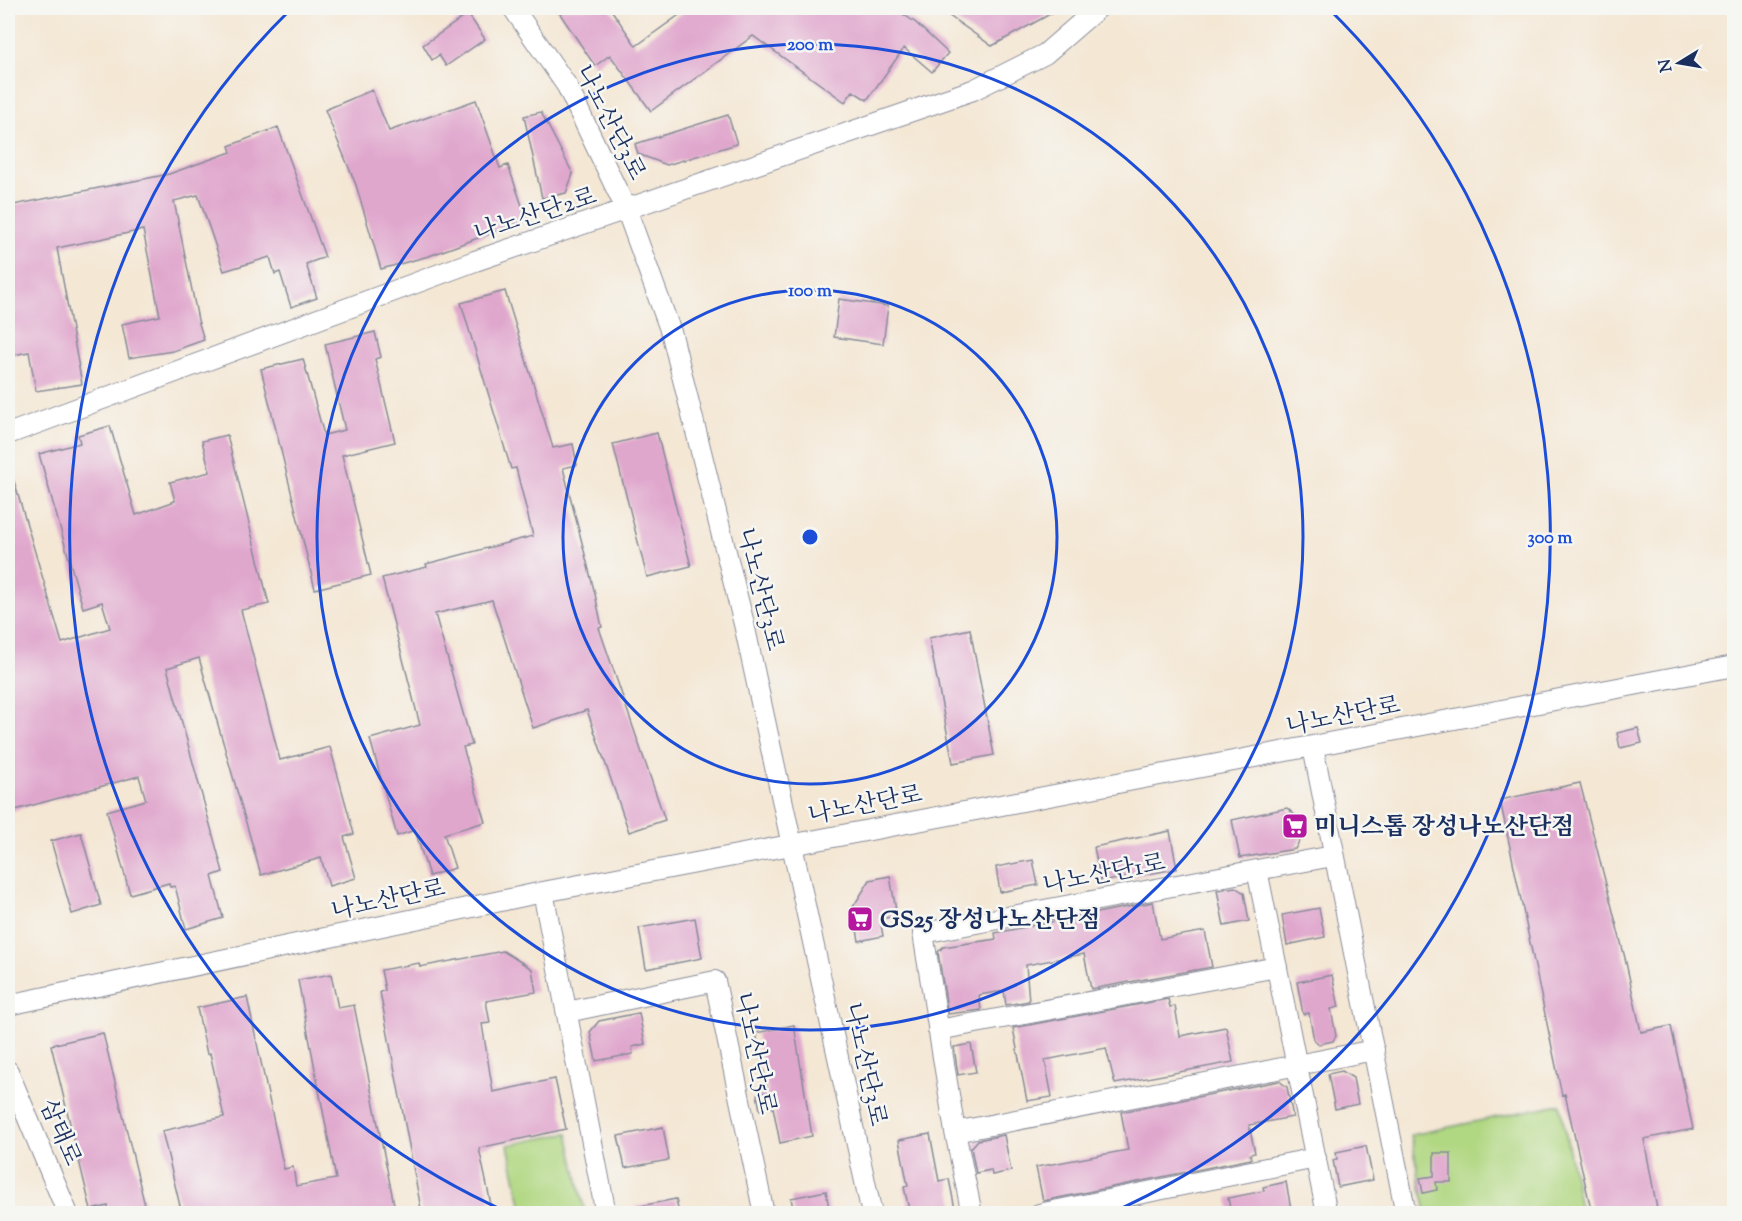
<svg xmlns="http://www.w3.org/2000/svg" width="1742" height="1221" font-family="'Sorts Mill Goudy','Noto Serif KR',serif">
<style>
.green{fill:#b0d781;stroke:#668370;stroke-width:1.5}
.building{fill:#e0a7cd}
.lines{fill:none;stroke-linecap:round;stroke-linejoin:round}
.street-casing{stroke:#888b99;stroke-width:22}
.street{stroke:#fff;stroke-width:20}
.ring{fill:none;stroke:#1d4ed8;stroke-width:3}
.labels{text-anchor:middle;stroke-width:5;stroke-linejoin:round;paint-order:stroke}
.street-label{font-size:24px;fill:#1b2f5e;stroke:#f6f6f2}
.poi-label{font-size:24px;font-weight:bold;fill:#1b2f5e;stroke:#f6f6f2;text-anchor:start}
.centre{fill:#1d4ed8;stroke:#f6f6f2;stroke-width:3}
.ring-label{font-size:18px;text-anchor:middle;font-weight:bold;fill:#1d4ed8;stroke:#f6f6f2;stroke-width:5;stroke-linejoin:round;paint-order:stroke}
</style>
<rect width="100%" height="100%" fill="#f6f6f2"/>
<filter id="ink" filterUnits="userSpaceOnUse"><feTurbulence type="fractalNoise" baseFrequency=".0167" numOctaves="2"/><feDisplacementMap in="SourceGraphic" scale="12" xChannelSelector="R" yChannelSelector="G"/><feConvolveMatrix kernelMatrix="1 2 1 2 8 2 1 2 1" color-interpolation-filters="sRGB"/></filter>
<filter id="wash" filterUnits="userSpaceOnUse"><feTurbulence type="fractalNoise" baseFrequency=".008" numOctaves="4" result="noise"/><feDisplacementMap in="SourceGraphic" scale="24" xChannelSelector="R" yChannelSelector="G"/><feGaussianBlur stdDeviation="1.35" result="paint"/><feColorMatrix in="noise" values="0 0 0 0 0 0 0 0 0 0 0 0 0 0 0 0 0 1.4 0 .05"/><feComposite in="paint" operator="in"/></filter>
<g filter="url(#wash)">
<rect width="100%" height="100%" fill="#f4e7d4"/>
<path class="green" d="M 1560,1104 L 1581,1213 L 1426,1213 L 1411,1135 Z
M 568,1133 L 585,1213 L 523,1213 L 508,1145 Z"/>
<g id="blocks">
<path class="building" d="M 556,8 L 610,8 L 636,46 L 689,8 L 894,8 L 916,23 L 948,53 L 932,72 L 904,48 L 867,100 L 853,91 L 845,102 L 753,36 L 651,111 L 610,55 L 595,66 Z
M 938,8 L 1061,8 L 992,46 Z
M 468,14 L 485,39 L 446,66 L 439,55 L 432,60 L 423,45 Z
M 372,90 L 389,131 L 476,100 L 500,168 L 508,165 L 527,220 L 429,256 L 381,269 L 356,185 L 325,110 Z
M 541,112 L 573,174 L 566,193 L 542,198 L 524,116 Z
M 728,115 L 737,144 L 667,165 L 638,154 L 635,144 Z
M 278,127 L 325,257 L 306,264 L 317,298 L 291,307 L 280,272 L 275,274 L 270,257 L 224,271 L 198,195 L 174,201 L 198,320 L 204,340 L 173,351 L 129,358 L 122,324 L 160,316 L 143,230 L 57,248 L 82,384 L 36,391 L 29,352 L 8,356 L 8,206 L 169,174 L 231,152 L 229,146 Z
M 505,291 L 553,448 L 573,444 L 577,465 L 563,468 L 595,594 L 602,627 L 599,628 L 665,820 L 629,832 L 587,710 L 533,728 L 492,600 L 435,614 L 472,745 L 463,747 L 485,822 L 444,834 L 455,868 L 429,876 L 415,830 L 397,836 L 370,739 L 420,725 L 382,578 L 427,567 L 426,564 L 533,536 L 516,468 L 511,469 L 461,303 Z
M 839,299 L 888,306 L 883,344 L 834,337 Z
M 375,332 L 381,357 L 375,359 L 395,442 L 342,455 L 371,575 L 315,589 L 261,369 L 303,359 L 324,435 L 345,430 L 325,344 Z
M 110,426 L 136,515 L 175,501 L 170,482 L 210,472 L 202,441 L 227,435 L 269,604 L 241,610 L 280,760 L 330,747 L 354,834 L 344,837 L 356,878 L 329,886 L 321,858 L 261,875 L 199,658 L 167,668 L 223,872 L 212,876 L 223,918 L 186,929 L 175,886 L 170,887 L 169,883 L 130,894 L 107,811 L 146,800 L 139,776 L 8,812 L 8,472 L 11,471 L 62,643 L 110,628 L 102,602 L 83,608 L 39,454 L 80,443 L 78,435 Z
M 657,433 L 691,566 L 647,577 L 613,444 Z
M 970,629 L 994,755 L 953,763 L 929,638 Z
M 1638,728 L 1642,743 L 1620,748 L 1617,733 Z
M 1580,783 L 1625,958 L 1641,1032 L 1671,1026 L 1693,1129 L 1644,1139 L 1658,1214 L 1592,1214 L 1565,1094 L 1562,1095 L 1500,800 Z
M 1287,808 L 1299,819 L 1302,836 L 1295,849 L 1240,858 L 1232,820 Z
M 1170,831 L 1177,869 L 1101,882 L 1094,847 Z
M 81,833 L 101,905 L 72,914 L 51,841 Z
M 1033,860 L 1038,885 L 1000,892 L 996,867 Z
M 890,876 L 897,916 L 880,919 L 883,936 L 859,941 L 853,907 L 870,880 Z
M 1235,887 L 1244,893 L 1249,921 L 1224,926 L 1217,890 Z
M 1153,902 L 1160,939 L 1205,931 L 1212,967 L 1091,989 L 1084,954 L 1026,965 L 1029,1001 L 1006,1005 L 1004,991 L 979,995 L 981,1010 L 948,1014 L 938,952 L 943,947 L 996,939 L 995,933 Z
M 1319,908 L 1325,937 L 1287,945 L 1282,915 Z
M 695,918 L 702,958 L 646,969 L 639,928 Z
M 503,951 L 532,969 L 536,992 L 486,1001 L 490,1023 L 482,1024 L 493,1092 L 555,1079 L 566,1129 L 479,1148 L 493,1214 L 422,1214 L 380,992 L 385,990 L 381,970 L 419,963 L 420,967 Z
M 331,974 L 338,1008 L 354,1005 L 396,1214 L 182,1214 L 162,1131 L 224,1117 L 210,1053 L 207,1054 L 197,1008 L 247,997 L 284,1169 L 293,1167 L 296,1186 L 336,1179 L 298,980 Z
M 1332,975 L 1339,1007 L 1331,1009 L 1336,1036 L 1333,1041 L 1319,1044 L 1314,1040 L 1309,1013 L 1303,1014 L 1297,982 Z
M 1168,999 L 1170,1007 L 1175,1006 L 1180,1036 L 1226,1027 L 1233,1062 L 1115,1084 L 1106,1048 L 1045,1060 L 1052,1097 L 1027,1101 L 1013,1028 Z
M 639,1013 L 645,1044 L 632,1047 L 633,1054 L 596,1061 L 590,1032 L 599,1021 Z
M 794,1025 L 812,1136 L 780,1143 L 773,1107 L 760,1110 L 757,1094 L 768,1092 L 756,1033 Z
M 103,1033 L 147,1214 L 109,1214 L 108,1206 L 91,1210 L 51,1045 Z
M 971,1044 L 976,1072 L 958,1075 L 954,1047 Z
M 1342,1071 L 1353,1078 L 1358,1104 L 1335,1109 L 1328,1074 Z
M 1279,1081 L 1287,1087 L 1293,1117 L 1249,1125 L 1255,1153 L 1250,1154 L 1251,1159 L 1043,1201 L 1036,1167 L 1128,1150 L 1121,1112 Z
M 663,1127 L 669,1160 L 625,1168 L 618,1136 Z
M 930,1134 L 939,1181 L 949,1179 L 956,1214 L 910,1214 L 904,1187 L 908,1186 L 899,1140 Z
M 1004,1135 L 1011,1171 L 992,1175 L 991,1170 L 976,1173 L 971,1148 L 978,1140 Z
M 1366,1146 L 1373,1180 L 1338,1187 L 1333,1160 L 1337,1159 L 1336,1152 Z
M 1434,1153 L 1451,1153 L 1451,1182 L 1436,1182 L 1437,1190 L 1423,1193 L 1420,1178 L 1434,1176 Z
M 1286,1182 L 1292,1214 L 1231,1214 L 1228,1198 L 1264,1191 L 1263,1187 Z
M 826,1191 L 830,1214 L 794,1214 L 791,1198 Z
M 676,1199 L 679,1214 L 636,1214 L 635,1207 Z"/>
</g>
</g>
<g filter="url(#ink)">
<use href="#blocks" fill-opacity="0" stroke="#888b99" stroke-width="1.5"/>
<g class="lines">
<defs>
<path id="street" d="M 513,8 L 567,86 L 627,211 L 672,335 L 744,624 L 872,1214
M 8,434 L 475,261 L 973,90 L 1045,54 L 1098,8
M 1313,747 L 1406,1214
M 1257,870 L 1333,856
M 543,892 L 606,1214
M 8,1005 L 543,892 L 1734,666
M 567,1012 L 715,981 L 764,1214
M 938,1030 L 1277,967
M 8,1071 L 68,1214
M 955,1132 L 1374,1050
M 972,1214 L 955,1132 L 923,933 L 1257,870 L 1327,1214
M 1039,1214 L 1316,1158"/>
</defs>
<use href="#street" class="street-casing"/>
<use href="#street" class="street"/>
</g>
</g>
<g class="ring">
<circle cx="810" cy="537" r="247"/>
<circle cx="810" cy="537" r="493"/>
<path d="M509 1213A740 740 0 0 1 291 9M1329 9A740 740 0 0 1 1111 1213"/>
</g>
<defs>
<symbol id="supermarket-square" viewBox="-11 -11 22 22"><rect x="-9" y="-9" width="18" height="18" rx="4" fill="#b5179e" stroke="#f6f6f2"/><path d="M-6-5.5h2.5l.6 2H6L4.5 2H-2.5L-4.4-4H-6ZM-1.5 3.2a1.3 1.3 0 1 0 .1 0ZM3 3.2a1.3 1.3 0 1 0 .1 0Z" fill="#fff"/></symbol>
</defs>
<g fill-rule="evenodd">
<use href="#supermarket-square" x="1280" y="811" width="30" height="30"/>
<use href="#supermarket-square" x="845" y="904" width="30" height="30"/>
</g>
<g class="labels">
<g class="street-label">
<text transform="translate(611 122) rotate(63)" y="8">나노산단3로</text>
<text transform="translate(535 214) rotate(-18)" y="8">나노산단2로</text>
<text transform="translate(761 589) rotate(76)" y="8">나노산단3로</text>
<text transform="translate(1343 715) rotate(-11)" y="8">나노산단로</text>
<text transform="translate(865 804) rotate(-11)" y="8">나노산단로</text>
<text transform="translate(1104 873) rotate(-11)" y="8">나노산단1로</text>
<text transform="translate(388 899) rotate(-12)" y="8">나노산단로</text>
<text transform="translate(756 1053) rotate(78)" y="8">나노산단5로</text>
<text transform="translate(866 1064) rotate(78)" y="8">나노산단3로</text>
<text transform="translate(61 1132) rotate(67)" y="8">삼태로</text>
</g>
<g class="poi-label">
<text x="1314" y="834">미니스톱 장성나노산단점</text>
<text x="880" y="927">GS25 장성나노산단점</text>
</g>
</g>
<circle cx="810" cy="537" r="9" class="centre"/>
<g class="ring-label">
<text x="810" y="50">200 m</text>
<text x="810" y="296">100 m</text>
<text x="1550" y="543">300 m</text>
</g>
<rect width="1742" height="1221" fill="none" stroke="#f6f6f2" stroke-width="30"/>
<g transform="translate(1679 63) rotate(259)" stroke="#f6f6f2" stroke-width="4.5" paint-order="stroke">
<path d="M0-4.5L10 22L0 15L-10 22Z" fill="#1b2f5e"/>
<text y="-9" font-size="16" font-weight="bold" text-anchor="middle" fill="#1b2f5e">N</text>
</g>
</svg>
